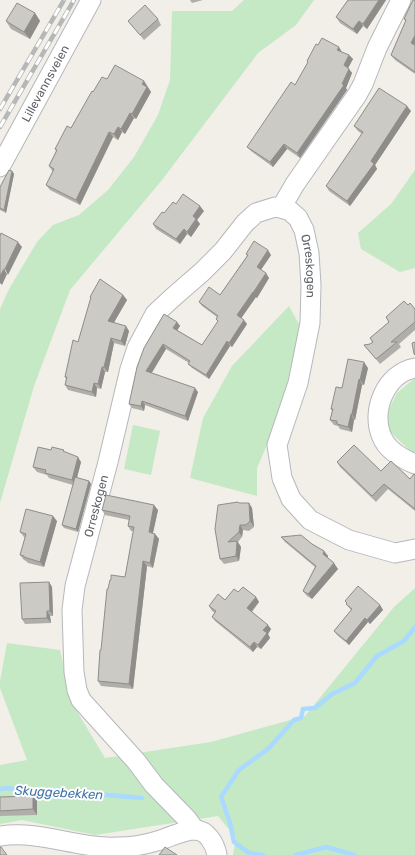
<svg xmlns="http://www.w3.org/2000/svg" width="415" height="855" font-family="Rubik,sans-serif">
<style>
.green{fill:#c5e8c5}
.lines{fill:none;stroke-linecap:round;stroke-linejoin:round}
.stream{stroke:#aadaff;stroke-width:4.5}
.minor-casing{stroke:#b5b8bc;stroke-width:21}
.minor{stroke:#fff;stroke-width:19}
.rail-casing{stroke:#b6b7b8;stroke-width:4.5}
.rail{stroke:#fff;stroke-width:3;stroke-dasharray:9;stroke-linecap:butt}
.wall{fill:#afaea9}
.shaded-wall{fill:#8f8d8a}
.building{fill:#cccac5;stroke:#8f8d8a}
.labels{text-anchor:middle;stroke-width:4;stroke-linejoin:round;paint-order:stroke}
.street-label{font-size:12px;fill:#5f6368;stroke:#fff}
.water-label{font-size:13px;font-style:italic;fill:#4174aa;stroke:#fff}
</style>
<rect width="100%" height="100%" fill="#f1efe8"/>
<path class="green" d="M 244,0 L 314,0 L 296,25 L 258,53 L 162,180 L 70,290 L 34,386 L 0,503 L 0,309 L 9,289 L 37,242 L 53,225 L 79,215 L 108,190 L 134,157 L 158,115 L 170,80 L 172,11 L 232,11 Z
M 415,170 L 415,268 L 400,272 L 361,249 L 358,233 L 391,204 Z
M 289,306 L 300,326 L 280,415 L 257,468 L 257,496 L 190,478 L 203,418 L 232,366 Z
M 415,378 L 415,455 L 389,431 L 387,413 L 397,393 Z
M 133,425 L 160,431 L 151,475 L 124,469 Z
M 415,588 L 415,855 L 233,855 L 236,838 L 218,816 L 95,835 L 22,820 L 0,824 L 0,765 L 27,760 L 0,688 L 0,681 L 7,643 L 60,650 L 72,703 L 105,758 L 211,742 L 305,716 L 394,607 Z"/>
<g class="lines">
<path class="stream" d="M 0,789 L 9,788 L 28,792 L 51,790 L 142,798
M 263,855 L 249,853 L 234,842 L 230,823 L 221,797 L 239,770 L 268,749 L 294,720 L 301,718 L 303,709 L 315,708 L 332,694 L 355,683 L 377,656 L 404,641 L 415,627
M 296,855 L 326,847 L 354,855"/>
<defs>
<g id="minor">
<path id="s1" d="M 0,167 L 91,0"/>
<path d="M 281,208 L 295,184 L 357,95 L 363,84 L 377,48 L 401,0"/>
<path d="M 415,368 C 386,373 370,411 382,437 C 387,450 403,459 415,464"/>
<path id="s2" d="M 195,830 L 187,819 L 154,785 L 136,761 L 81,700 L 77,690 L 74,672 L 72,610 L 75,586 L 108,462 L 130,369 L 137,348 L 155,314 L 171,299 L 202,272 L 223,251 L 245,223 L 256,213 L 275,207 L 281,208 L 290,211 L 298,218 L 304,230 L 309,253 L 311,285 L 310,323 L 298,383 L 277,445 L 282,478 L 291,499 L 310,520 L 349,540 L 395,553 L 415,549"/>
<path d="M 0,836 C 42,830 77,849 118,847 C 130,847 144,845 157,841 C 169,838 182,830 195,830 C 207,830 215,844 217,855"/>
</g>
</defs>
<use href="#minor" class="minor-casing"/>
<use href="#minor" class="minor"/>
<defs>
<path id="rail" d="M 0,109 L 64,0
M 0,127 L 74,0"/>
</defs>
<use href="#rail" class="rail-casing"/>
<use href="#rail" class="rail"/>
</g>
<path class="wall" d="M 190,0 L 203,0 L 192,3 Z
M 348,0 L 386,0 L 367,29 L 363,26 L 357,34 L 340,23 L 336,17 Z
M 415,0 L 415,74 L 395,60 L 391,55 L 406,21 L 404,19 Z
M 35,13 L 40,21 L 30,39 L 11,29 L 6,21 Z
M 158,19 L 161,25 L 144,40 L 128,21 Z
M 318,45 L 342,52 L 349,55 L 353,59 L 348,68 L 352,73 L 346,88 L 347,90 L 300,158 L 287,149 L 273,167 L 251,151 L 247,147 L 295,85 L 308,62 L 307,61 Z
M 107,79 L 144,81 L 151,92 L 136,119 L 134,118 L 125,134 L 122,132 L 118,140 L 113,137 L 80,205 L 50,190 L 46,185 L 53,172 L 49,166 L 56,151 L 55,149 L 71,128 L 93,92 Z
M 411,111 L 375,165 L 377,169 L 350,206 L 329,191 L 326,186 L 362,134 L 358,131 L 354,126 Z
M 12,171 L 14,174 L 6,213 L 0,210 L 0,187 Z
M 176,204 L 204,211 L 197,220 L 200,224 L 191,237 L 187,234 L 180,244 L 156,229 L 153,224 Z
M 246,254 L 271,255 L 261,270 L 269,278 L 257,298 L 256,297 L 241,318 L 247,324 L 232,347 L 230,346 L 209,379 L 192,368 L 188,364 L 189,363 L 166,349 L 151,373 L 198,392 L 188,421 L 145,405 L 144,411 L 132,408 L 129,404 L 177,322 L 180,326 L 177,330 L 202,345 L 218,322 L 216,319 L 217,317 L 202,306 L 199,302 L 220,295 L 247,256 Z
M 123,295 L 127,300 L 114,322 L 129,331 L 125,346 L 114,343 L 108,372 L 105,372 L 101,389 L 97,388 L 96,397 L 68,390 L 65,385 L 66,379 L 65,377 L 78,342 L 91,298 L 90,297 Z
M 408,305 L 415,309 L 415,330 L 399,344 L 401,347 L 380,364 L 364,345 L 370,344 L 372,342 L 370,338 L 389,322 L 386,317 Z
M 368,368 L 364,385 L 362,385 L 355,420 L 354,420 L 352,432 L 340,429 L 338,426 L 334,425 L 330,420 L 332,411 L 331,409 L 342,388 Z
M 51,450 L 65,452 L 81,462 L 77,478 L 89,481 L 91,484 L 78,532 L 64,528 L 62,525 L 73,485 L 49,478 L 47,475 L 37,472 L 33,467 Z
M 337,462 L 381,471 L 410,479 L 415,475 L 415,511 L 388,489 L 376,502 L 340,467 Z
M 238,502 L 239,503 L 249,503 L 252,508 L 254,527 L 249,531 L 243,530 L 242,537 L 238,542 L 241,547 L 239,561 L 224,564 L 220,559 Z
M 102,510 L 158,510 L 153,533 L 155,534 L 159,539 L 153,568 L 147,566 L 133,689 L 101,686 L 98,681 L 108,589 L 125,577 L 134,531 L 131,531 L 128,526 L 129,520 L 105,515 Z
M 57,521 L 44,567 L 28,563 L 26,561 L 24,560 L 20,555 L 25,538 L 24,537 L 20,532 Z
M 281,537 L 312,544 L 324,551 L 328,556 L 327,558 L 338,569 L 312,599 L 307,596 L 303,591 L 315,567 L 285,542 Z
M 49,582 L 52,587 L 53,616 L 50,616 L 51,623 L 25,624 L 22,619 Z
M 238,592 L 256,597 L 259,602 L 252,612 L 271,629 L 268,634 L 270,638 L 261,649 L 257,647 L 253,652 L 215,621 L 212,617 L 215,613 L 212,611 L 209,606 L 225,600 Z
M 345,601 L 380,605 L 383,610 L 370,624 L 368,622 L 349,645 L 337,635 L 334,631 L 351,610 L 346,604 L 347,603 Z
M 33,796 L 37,801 L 37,815 L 0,816 L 0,797 Z"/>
<path class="shaded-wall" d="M 379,0 L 386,0 L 367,29 L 363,24 Z
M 35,13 L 40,21 L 30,39 L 24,32 Z
M 359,21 L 363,26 L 357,34 L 353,29 Z
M 415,35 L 415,48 L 411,43 Z
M 339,47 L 342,52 L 337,50 Z
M 349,55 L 353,59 L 347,70 L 344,65 Z
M 349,69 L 352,73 L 346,88 L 347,90 L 300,158 L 297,153 L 342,84 Z
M 144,81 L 151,92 L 136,119 L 132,114 L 142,84 Z
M 407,106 L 411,111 L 375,165 L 377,169 L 350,206 L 347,201 L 371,161 Z
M 130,113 L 134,118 L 125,134 L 121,129 Z
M 118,127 L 122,132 L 118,140 L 114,134 Z
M 109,132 L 113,137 L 80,205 L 76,200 Z
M 284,144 L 287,149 L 273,167 L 270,162 Z
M 12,171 L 14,174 L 6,213 L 4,210 Z
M 200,206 L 204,211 L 197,220 L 200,224 L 191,237 L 187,232 L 193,216 Z
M 184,229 L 187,234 L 180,244 L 176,239 Z
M 18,242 L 22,247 L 8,275 L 5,269 Z
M 268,250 L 271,255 L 260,271 L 257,267 Z
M 4,269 L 7,274 L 2,285 L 0,283 L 0,276 Z
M 266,273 L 269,278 L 257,298 L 253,293 Z
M 253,292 L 256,297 L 240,320 L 237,315 Z
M 123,295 L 127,300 L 112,326 L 108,321 Z
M 244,320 L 247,324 L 232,347 L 229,343 Z
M 177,322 L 180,326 L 176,332 L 173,328 Z
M 126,326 L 129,331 L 125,346 L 121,341 Z
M 111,338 L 114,343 L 108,372 L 104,367 Z
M 227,341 L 230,346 L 209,379 L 206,375 Z
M 163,344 L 166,349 L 150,376 L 146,371 Z
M 364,362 L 368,368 L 364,385 L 360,380 Z
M 102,367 L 105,372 L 101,389 L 98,384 Z
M 359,379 L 362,385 L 355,420 L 352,414 Z
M 94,383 L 97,388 L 96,397 L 92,392 Z
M 195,388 L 198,392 L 188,421 L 185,416 Z
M 142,401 L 145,405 L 144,411 L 141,406 Z
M 351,414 L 354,420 L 352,432 L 348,427 Z
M 78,457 L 81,462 L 75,485 L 72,480 Z
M 89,481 L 91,484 L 78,532 L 76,529 Z
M 249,503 L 252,508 L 254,527 L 250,521 Z
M 154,505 L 158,510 L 152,537 L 149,532 Z
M 53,516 L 57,521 L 44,567 L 40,562 Z
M 240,525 L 243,530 L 242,537 L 239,532 Z
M 155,534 L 159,539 L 153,568 L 150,563 Z
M 237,541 L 241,547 L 239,561 L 236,556 Z
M 324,551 L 328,556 L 327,559 L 323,554 Z
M 143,561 L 147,566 L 133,689 L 129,684 Z
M 334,563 L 338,569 L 312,599 L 308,594 Z
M 49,582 L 52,587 L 53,616 L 50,611 Z
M 256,597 L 259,602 L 250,613 L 247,608 Z
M 380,605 L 383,610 L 370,624 L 367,620 Z
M 47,611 L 50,616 L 51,623 L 47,618 Z
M 365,618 L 368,622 L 349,645 L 346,641 Z
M 268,625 L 271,629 L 268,634 L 270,638 L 261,649 L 258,645 L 263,630 Z
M 254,642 L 257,647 L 253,652 L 250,647 Z
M 33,796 L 37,801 L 37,815 L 33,809 Z"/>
<path class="building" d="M 348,0 L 379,0 L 363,24 L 359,21 L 353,29 L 336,17 Z
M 413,0 L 415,0 L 415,35 L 411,43 L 415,45 L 415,72 L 391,55 L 406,20 L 404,19 Z
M 17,3 L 35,13 L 24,32 L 6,21 Z
M 145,5 L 158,19 L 140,35 L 128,21 Z
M 322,38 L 339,47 L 337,50 L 349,55 L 344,65 L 349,69 L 342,84 L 344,85 L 297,153 L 284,144 L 270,162 L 247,147 L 291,82 L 295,85 L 308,62 L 307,61 L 316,44 L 318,45 Z
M 115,65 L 144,81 L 142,84 L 147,87 L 132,114 L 130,113 L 121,129 L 118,127 L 114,134 L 109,132 L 76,200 L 46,185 L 54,169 L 49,166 L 57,150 L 55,149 L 67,126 L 71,128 L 92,91 L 93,92 L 102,77 L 107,79 Z
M 379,88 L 407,106 L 371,161 L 374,164 L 347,201 L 326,186 L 363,132 L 354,126 Z
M 9,170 L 12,171 L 4,210 L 0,208 L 0,187 Z
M 183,194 L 200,206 L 193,216 L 196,219 L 187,232 L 184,229 L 176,239 L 153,224 L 162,212 L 164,213 L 173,202 L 176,204 Z
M 1,233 L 18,242 L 5,269 L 4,269 L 0,276 L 0,236 Z
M 254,241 L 268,250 L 257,267 L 266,273 L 253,293 L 253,292 L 237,315 L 244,320 L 229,343 L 227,341 L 206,375 L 188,364 L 190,361 L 163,344 L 146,371 L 195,388 L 185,416 L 142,401 L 141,406 L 129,404 L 137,367 L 144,348 L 164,314 L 177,322 L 173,328 L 202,345 L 218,321 L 216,319 L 218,316 L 199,302 L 209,287 L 220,295 L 248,255 L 246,254 Z
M 100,279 L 123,295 L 108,321 L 126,326 L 121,341 L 111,338 L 104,367 L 102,367 L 98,384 L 94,383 L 92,392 L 65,385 L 67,377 L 65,377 L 73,340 L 78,342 L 91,297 L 90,297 Z
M 404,301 L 408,305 L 410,303 L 415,309 L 415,322 L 391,342 L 397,342 L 376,359 L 364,345 L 370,344 L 373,342 L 370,338 L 389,322 L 386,317 Z
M 415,342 L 415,355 L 414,354 L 412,343 Z
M 348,359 L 364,362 L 360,380 L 359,379 L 352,414 L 351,414 L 348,427 L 337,424 L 337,421 L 330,420 L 333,409 L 331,409 L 336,387 L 342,388 Z
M 354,445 L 381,471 L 391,461 L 410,479 L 414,474 L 415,475 L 415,509 L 384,484 L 372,496 L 337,462 Z
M 38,447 L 51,450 L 52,447 L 64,450 L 63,451 L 78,457 L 72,480 L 45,473 L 46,470 L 33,467 Z
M 75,477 L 89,481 L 76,529 L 62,525 Z
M 106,495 L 154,505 L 149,532 L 155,534 L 150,563 L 143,561 L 129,684 L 98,681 L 100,650 L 101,650 L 107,589 L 108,589 L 110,580 L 111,580 L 111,575 L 125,577 L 134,527 L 128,526 L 130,516 L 102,510 Z
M 238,502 L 239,503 L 249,503 L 250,521 L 246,525 L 240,525 L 239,532 L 228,542 L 237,541 L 236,556 L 220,559 L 215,529 L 218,505 Z
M 26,509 L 53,516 L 40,562 L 24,557 L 24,556 L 20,555 L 26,534 L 20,532 Z
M 301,535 L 312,544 L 324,551 L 323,554 L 334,563 L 308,594 L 303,591 L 316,566 L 281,537 Z
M 49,582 L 50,611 L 47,611 L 47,618 L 22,619 L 20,583 Z
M 358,586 L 380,605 L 367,620 L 365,618 L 346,641 L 334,631 L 352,609 L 346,604 L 347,603 L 345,601 Z
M 243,587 L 256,597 L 247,608 L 268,625 L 263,630 L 267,633 L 258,645 L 254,642 L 250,647 L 212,617 L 216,611 L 209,606 L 218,594 L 225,600 L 234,589 L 238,592 Z
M 33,796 L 33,809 L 0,811 L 0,797 Z
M 0,847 L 1,847 L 7,855 L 0,855 Z
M 165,847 L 177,855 L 159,855 Z"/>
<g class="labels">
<g class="street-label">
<text dy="4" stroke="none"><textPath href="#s1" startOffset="95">Lillevannsveien</textPath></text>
<text dy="4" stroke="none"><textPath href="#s2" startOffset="812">Orreskogen</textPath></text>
<text dy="4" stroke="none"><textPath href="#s2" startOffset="371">Orreskogen</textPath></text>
</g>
<g class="water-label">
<text transform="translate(59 792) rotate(3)" y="5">Skuggebekken</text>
</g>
</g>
</svg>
